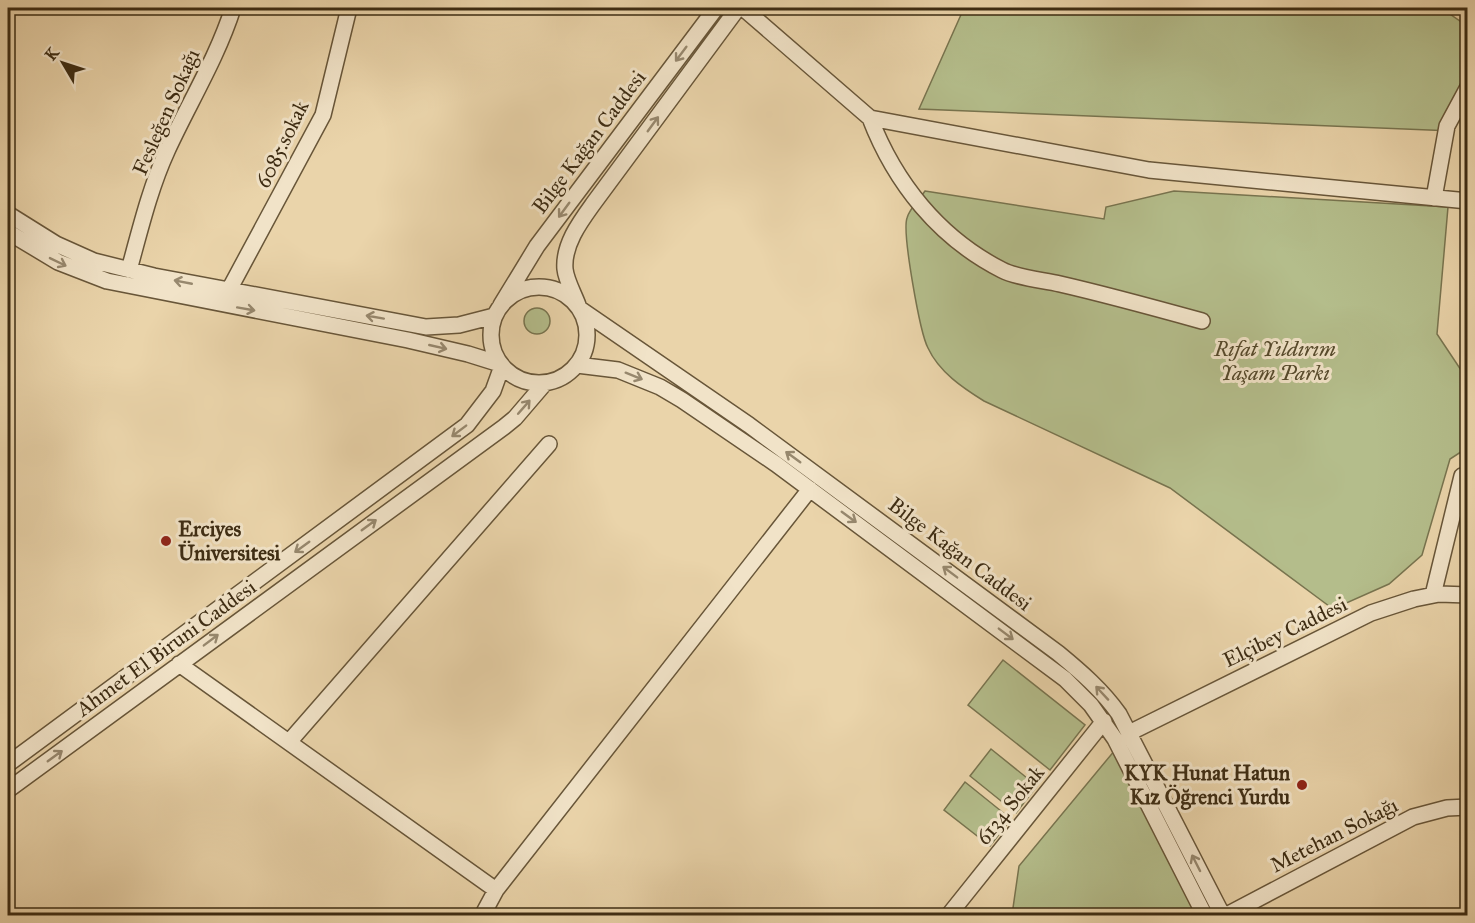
<svg xmlns="http://www.w3.org/2000/svg" width="1475" height="923" font-family="'IM FELL Great Primer',serif">
<rect width="100%" height="100%" fill="#ead4aa"/>
<filter id="stains"><feTurbulence type="fractalNoise" baseFrequency=".00333" numOctaves="4"/><feColorMatrix values="0 0 0 0 .2 0 0 0 0 .09 0 0 0 0 .02 0 0 0 .5 -.17"/></filter>
<radialGradient id="worn" r=".72"><stop offset=".6" stop-color="#630" stop-opacity="0"/><stop offset="1" stop-color="#630" stop-opacity=".3"/></radialGradient>
<path fill="#b4bd8b" stroke="#78744f" stroke-width="1.5" d="M964 8H1441L1467 26V106L1453 131 919 109Z
M925 191 1104 219 1106 207 1174 191 1448 207 1437 334 1467 379V448L1450 459 1422 555 1389 584 1333 609 1170 488 984 401C963 388 939 372 928 348 920 333 902 233 907 218 909 209 920 199 925 191Z
M524 321a13 13 0 1 1 26 0a13 13 0 1 1-26 0Z
M1003 660 1085 725 1050 770 968 705Z
M991 749 1037 786 1016 813 970 776Z
M1115 750 1199 915 1022 916 1013 908 1019 866Z
M965 782 1011 819 990 846 944 810Z"/>
<g fill="none" stroke-linecap="round" stroke-linejoin="round">
<defs>
<path id="minor" d="M743 8 870 118 1149 170 1468 201
M870 118C895 183 939 238 1002 270 1017 278 1043 280 1060 284 1108 295 1155 308 1202 321
M1434 198 1447 126 1468 87
M8 214 56 244 94 261 154 276 426 327 459 325 494 316
M8 232 58 262 107 281 408 340 468 354 500 364
M129 270C140 230 150 188 167 151 189 103 217 58 233 8
M491 335a48 48 0 1 1 96 0a48 48 0 1 1-96 0Z
M229 290 323 115 349 8
M501 305 537 246 716 8
M578 305C574 294 566 280 565 269 563 245 580 222 593 204L738 8
M580 309 749 425 1058 653C1081 672 1102 690 1119 714L1223 916
M577 365 618 370 660 387 682 400 776 464 1065 679 1091 705 1115 739 1205 916
M1433 595 1462 476
M179 664 496 890
M1129 733 1371 613 1414 599 1439 594 1468 595
M289 742 549 444
M8 764 467 425 493 391 502 366
M8 790 504 427 515 418 545 383
M482 916 496 890 810 489
M948 916 1104 721
M1225 916 1413 817 1447 808 1468 807"/>
</defs>
<use href="#minor" stroke="#685639" stroke-width="18"/>
<use href="#minor" stroke="#f1e3c8" stroke-width="15"/>
</g>
<defs><path id="oneway-shaft" d="M-6 0H5M1.5-3L5.5 0L1.5 3" fill="none" stroke-width="1.6" stroke-linecap="round" stroke-linejoin="round" transform="scale(1.5)"/></defs>
<g stroke="#97886e">
<use href="#oneway-shaft" transform="translate(681 54) rotate(127)"/>
<use href="#oneway-shaft" transform="translate(653 124) rotate(-54)"/>
<use href="#oneway-shaft" transform="translate(564 210) rotate(126)"/>
<use href="#oneway-shaft" transform="translate(58 262) rotate(26)"/>
<use href="#oneway-shaft" transform="translate(183 282) rotate(-169)"/>
<use href="#oneway-shaft" transform="translate(246 309) rotate(10)"/>
<use href="#oneway-shaft" transform="translate(375 317) rotate(-170)"/>
<use href="#oneway-shaft" transform="translate(438 347) rotate(13)"/>
<use href="#oneway-shaft" transform="translate(634 376) rotate(22)"/>
<use href="#oneway-shaft" transform="translate(524 407) rotate(-49)"/>
<use href="#oneway-shaft" transform="translate(459 431) rotate(143)"/>
<use href="#oneway-shaft" transform="translate(793 457) rotate(-144)"/>
<use href="#oneway-shaft" transform="translate(849 517) rotate(36)"/>
<use href="#oneway-shaft" transform="translate(369 525) rotate(-36)"/>
<use href="#oneway-shaft" transform="translate(302 547) rotate(144)"/>
<use href="#oneway-shaft" transform="translate(950 572) rotate(-143)"/>
<use href="#oneway-shaft" transform="translate(1006 634) rotate(37)"/>
<use href="#oneway-shaft" transform="translate(211 640) rotate(-37)"/>
<use href="#oneway-shaft" transform="translate(1102 693) rotate(-133)"/>
<use href="#oneway-shaft" transform="translate(55 756) rotate(-36)"/>
<use href="#oneway-shaft" transform="translate(1196 863) rotate(-117)"/>
</g>
<g fill="#8f2418" stroke="#f1e3c8" stroke-width="2">
<circle cx="166" cy="541" r="6"/>
<circle cx="1302" cy="785" r="6"/>
</g>
<g text-anchor="middle" stroke-width="6" stroke-linejoin="round" paint-order="stroke">
<g font-size="21" fill="#3d2c13" stroke="#f1e3c8">
<text transform="translate(166 112) rotate(-66)" y="7">Fesleğen Sokağı</text>
<text transform="translate(589 142) rotate(-53)" y="7">Bilge Kağan Caddesi</text>
<text transform="translate(282 144) rotate(-64)" y="7">6085.sokak</text>
<text transform="translate(960 554) rotate(37)" y="7">Bilge Kağan Caddesi</text>
<text transform="translate(1285 632) rotate(-26)" y="7">Elçibey Caddesi</text>
<text transform="translate(166 648) rotate(-36)" y="7">Ahmet El Biruni Caddesi</text>
<text transform="translate(1010 805) rotate(-51)" y="7">6134 Sokak</text>
<text transform="translate(1334 835) rotate(-27)" y="7">Metehan Sokağı</text>
</g>
<g font-size="21" font-style="italic" fill="#55492b" stroke="#f1e3c8">
<text x="1275" y="356">Rıfat Yıldırım<tspan x="1275" dy="24">Yaşam Parkı</tspan></text>
</g>
<g font-size="21" font-weight="bold" fill="#3d2c13" stroke="#f1e3c8" text-anchor="start">
<text x="178" y="536">Erciyes<tspan x="178" dy="24">Üniversitesi</tspan></text>
<text x="1290" y="780" text-anchor="end">KYK Hunat Hatun<tspan x="1290" dy="24">Kız Öğrenci Yurdu</tspan></text>
</g>
</g>
<rect width="1475" height="923" fill="none" stroke="#ead4aa" stroke-width="30"/>
<rect x="9" y="9" width="1457" height="905" fill="none" stroke="#3d2c13" stroke-width="3"/>
<rect x="15" y="15" width="1445" height="893" fill="none" stroke="#3d2c13" stroke-width="1.5"/>
<g transform="translate(63 63) rotate(309)" stroke="#f1e3c8" stroke-width="4.5" paint-order="stroke">
<path d="M0-4.5L10 22L0 15L-10 22Z" fill="#3d2c13"/>
<text y="-9" font-size="16" font-weight="bold" text-anchor="middle" fill="#3d2c13">K</text>
</g>
<rect width="100%" height="100%" filter="url(#stains)"/>
<rect width="100%" height="100%" fill="url(#worn)"/>
</svg>
